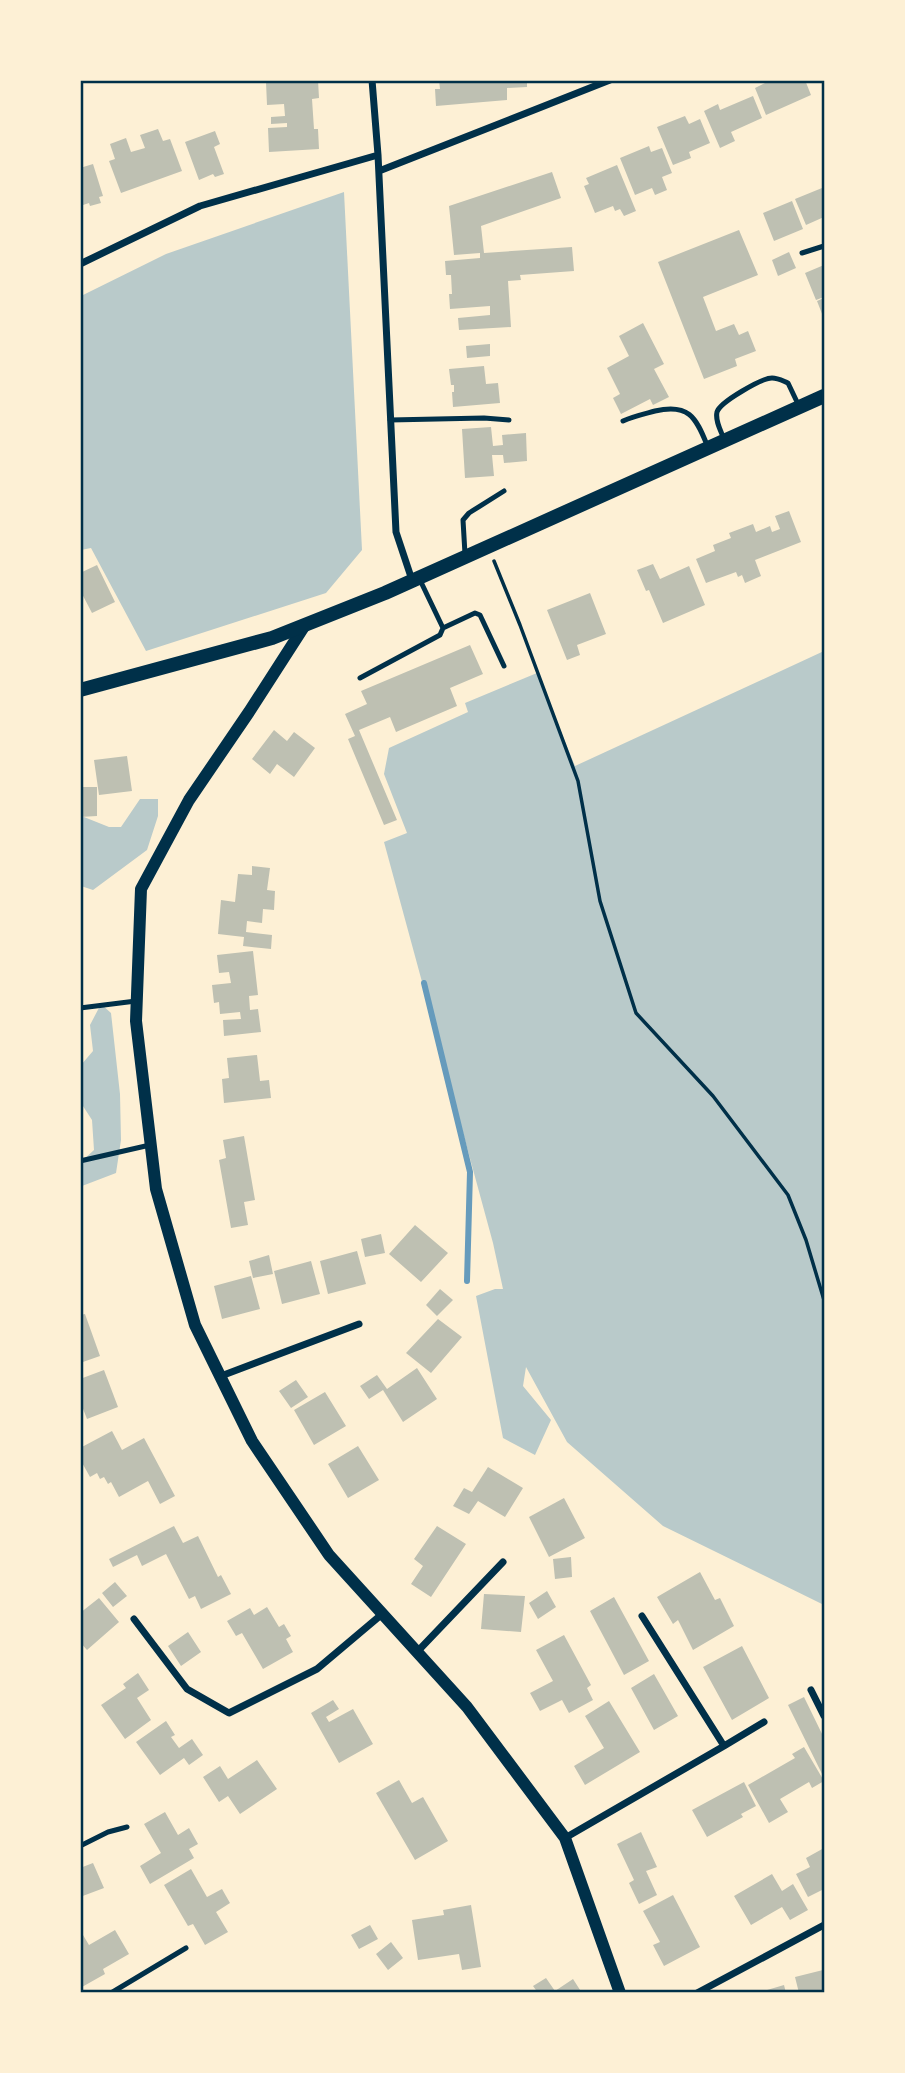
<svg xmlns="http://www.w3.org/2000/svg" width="905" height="2073" font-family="Poppins,sans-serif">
<rect width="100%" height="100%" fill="#fdf0d5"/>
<path fill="#b9caca" d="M344 192 362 550 326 593 146 651 91 548 81 550V296L166 254Z
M824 651V1605L663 1526 567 1442 526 1367 523 1386 551 1420 535 1455 503 1438 476 1296 495 1289H503L493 1243 384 842 407 833 384 774 389 748 468 712 465 703 537 673 575 766Z
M140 799H158V816L147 850 93 890 81 886V818L84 817 109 827H121Z
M101 1004 111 1013 120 1094 121 1140 116 1173 82 1186 81 1189V1162L94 1150 92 1120 81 1103V1065L93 1051 90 1025Z"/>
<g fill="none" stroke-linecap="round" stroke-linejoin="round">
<path stroke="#669bbc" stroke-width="6" d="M424 983 470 1172 467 1281"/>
</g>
<path fill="#bec0b2" d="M318 80 319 98 312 99 314 129H318L319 149 269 152 268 128 287 127V123L271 124V117L285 116 284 104 267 105 266 82Z
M439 80H527V87L507 88V100L436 106 435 89H440Z
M771 80H805L811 95 766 115 755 88Z
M753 96 762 118 731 132 735 141 720 148 704 111 718 104 720 110Z
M685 116 689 124 700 119 710 143 689 152 691 158 673 165 657 127Z
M158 129 163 141 170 139 182 171 121 193 109 161 115 159 110 144 126 138 131 152 145 148 140 135Z
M215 131 220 144 214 147 224 174 215 177 213 174 199 180 185 142Z
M649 146 651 152 662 148 672 173 662 177 667 190 655 195 652 188 635 195 620 158Z
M93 164 103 196 99 197 101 203 90 206 89 203 80 206V168Z
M617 165 636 211 624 216 620 209 615 211 613 206 595 213 584 186 589 184 586 178Z
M552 172 561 198 481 226 484 253 572 247 574 271 520 275 521 280 508 281 511 327 459 330 458 318 490 315V306L450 309 449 294H452L451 275H446L445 261 480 258V253L454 255 449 206Z
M822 188 824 194V217L806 225 795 199Z
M792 201 803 229 774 241 763 213Z
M739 230 758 275 703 297 716 331 734 324 739 335 748 331 756 351 735 359 737 366 704 379 658 262Z
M789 252 796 268 778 276 772 260Z
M824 265V297L816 300 805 273Z
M824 298V319L817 301Z
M643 323 664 364 654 369 669 397 653 405 650 399 621 414 613 398 620 394 607 368 629 356 619 336Z
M490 344V356L467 358 466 346Z
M484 366 486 384 498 383 500 403 453 407 452 392H454V385H451L449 369Z
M491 427 493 446 503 445 502 435 526 433 527 461 504 463 503 455H492L494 476 465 478 462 429Z
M789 511 801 542 755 560 761 576 745 583 742 575 738 577 736 572 706 583 696 559 715 551 713 545 731 538 729 533 753 524 756 532 770 526 772 532 780 529 775 516Z
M653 564 660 579 689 566 705 605 663 623 649 590 646 591 637 570Z
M97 565 115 602 92 613 80 590V573Z
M590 593 606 634 577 645 580 655 567 660 547 610Z
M470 645 483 674 450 688 457 706 396 732 390 717 359 730 397 820 384 825 348 739 355 736 345 714 367 704 361 691Z
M274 730 287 741 294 732 315 748 294 777 277 764 270 774 252 759Z
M127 756 132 791 99 795 94 760Z
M80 787H97V816L80 817Z
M252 866 270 868 267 890 275 891 274 910 263 909 262 923 247 921 246 932 272 935 271 949 243 946 244 937 218 934 221 900 235 902 238 874 252 875Z
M253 951 258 995 249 996 250 1010 258 1009 261 1032 224 1036 223 1020 241 1019 240 1012 220 1014 219 1002 214 1003 212 985 231 983 229 972 219 973 217 955Z
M257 1055 260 1081 269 1080 271 1098 224 1103 222 1079 229 1078 227 1058Z
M244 1136 255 1200 244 1202 248 1225 231 1228 219 1160 226 1158 223 1140Z
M415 1225 448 1253 421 1282 389 1254Z
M381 1234 385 1253 365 1257 361 1239Z
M357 1251 366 1284 328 1294 320 1261Z
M269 1255 273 1274 253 1278 249 1261Z
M311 1261 320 1294 282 1304 274 1271Z
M251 1276 260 1309 222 1319 214 1286Z
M440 1289 453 1300 437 1316 426 1305Z
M85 1314 100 1356 80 1363V1315Z
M438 1319 462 1337 431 1373 406 1353Z
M417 1368 437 1399 403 1422 383 1390 369 1399 360 1386 377 1375 387 1389Z
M104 1370 118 1407 87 1419 80 1401V1379Z
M296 1380 308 1397 291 1408 279 1391Z
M325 1392 346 1426 314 1445 294 1410Z
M112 1431 122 1450 144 1438 175 1496 160 1504 148 1481 119 1497 111 1482 108 1484 104 1477 100 1479 97 1473 90 1477 80 1459V1448Z
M358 1446 379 1480 348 1498 328 1464Z
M488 1467 523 1488 505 1517 478 1501 469 1514 453 1506 464 1488 472 1492Z
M564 1498 585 1538 549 1557 529 1517Z
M174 1526 183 1543 198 1536 218 1577 221 1575 231 1594 201 1609 195 1596 189 1599 166 1554 142 1566 137 1555 113 1567 109 1559Z
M437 1526 466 1544 431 1597 411 1584 423 1566 414 1559Z
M571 1557 572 1577 555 1579 553 1559Z
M700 1572 715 1600 720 1598 734 1626 693 1650 678 1620 673 1624 657 1597Z
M115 1582 127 1596 113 1607 102 1593Z
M547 1591 556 1607 538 1619 529 1603Z
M484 1594 525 1596 521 1632 481 1629Z
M614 1597 649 1661 624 1675 590 1611Z
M99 1598 119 1622 87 1650 80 1642V1613Z
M267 1607 279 1627 284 1624 291 1636 286 1639 293 1652 263 1669 242 1633 236 1636 227 1621 250 1608 254 1615Z
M188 1632 201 1652 181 1666 168 1646Z
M564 1635 591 1685 587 1688 593 1700 569 1713 562 1700 540 1711 530 1693 553 1681 536 1650Z
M742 1646 769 1698 732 1720 703 1667Z
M138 1673 149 1690 137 1698 151 1720 125 1739 101 1705 126 1688 123 1684Z
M654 1674 678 1716 654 1730 631 1688Z
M804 1697 824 1738V1778L788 1705Z
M333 1700 339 1709 326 1717 329 1722 353 1709 373 1744 339 1763 311 1713Z
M609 1701 640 1752 585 1785 574 1766 604 1748 585 1716Z
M166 1721 175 1735 171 1737 179 1748 192 1739 203 1755 189 1765 184 1758 160 1775 136 1742Z
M804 1747 824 1781 812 1788 809 1782 780 1799 788 1812 769 1823 748 1785 795 1758 792 1754Z
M257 1760 277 1789 240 1814 228 1796 219 1802 203 1777 220 1766 228 1779Z
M399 1780 412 1803 423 1797 448 1841 415 1860 376 1793Z
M744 1782 756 1806 741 1814 743 1817 707 1837 692 1810Z
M165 1812 178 1835 189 1828 198 1844 189 1849 194 1858 150 1884 140 1866 161 1853 144 1824Z
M641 1832 657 1867 646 1871 657 1895 639 1904 629 1883 634 1880 617 1844Z
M824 1848V1889L808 1897 796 1874 810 1867 806 1858Z
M93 1863 104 1888 80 1897V1868Z
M191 1869 207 1897 222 1889 230 1903 216 1912 228 1932 205 1945 193 1924 188 1926 164 1885Z
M772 1874 782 1891 793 1884 808 1910 790 1920 782 1907 751 1925 734 1896Z
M673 1895 700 1947 664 1966 653 1945 660 1942 643 1911Z
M471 1905 481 1967 462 1970 459 1954 418 1960 412 1920 444 1915 443 1910Z
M370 1925 378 1939 359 1949 351 1935Z
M80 1930 89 1945 115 1930 129 1954 103 1969 105 1974 82 1987Z
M391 1942 403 1958 388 1970 376 1954Z
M823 1970 824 1993H799L795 1977Z
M546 1978 555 1991 573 1979 582 1993H538L533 1986Z
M784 1985 786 1993H760V1992Z"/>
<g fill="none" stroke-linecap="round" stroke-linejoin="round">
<path stroke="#003049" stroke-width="3.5" d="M494 561 520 625 578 781 600 901 636 1013 713 1096 788 1195 806 1240 824 1300"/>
<path stroke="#003049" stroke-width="5" d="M802 253 824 246
M390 420 484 418 509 420
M623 421C634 416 644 414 655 411 688 403 696 417 707 445
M724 439C721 431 715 421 717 412 720 402 762 378 772 378 778 378 783 381 788 383L798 404
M465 554 463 520 469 513 504 491
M443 628 475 613 480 615 504 666
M360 678 440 635 443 628 420 580
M80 1008 136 1001
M80 1161 150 1145
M80 1846 108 1832 127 1827
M111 1993 186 1948"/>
<path stroke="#003049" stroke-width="7" d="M372 80 378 155 396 532 412 580
M379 171 610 80
M80 264 200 206 378 155
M221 1376 359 1324
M134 1619 187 1689 229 1713 317 1669 381 1615
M417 1652 503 1562
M811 1690 824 1716
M724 1746 764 1722
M565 1838 724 1746 642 1616
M697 1993 824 1925"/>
<path stroke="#003049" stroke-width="12" d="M305 625 249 712 189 800 141 889 136 1021 156 1189 195 1325 252 1441 329 1555 467 1707 565 1838 620 1993"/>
<path stroke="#003049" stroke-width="14" d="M80 690 272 638 385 593 824 396"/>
</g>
<rect width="905" height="2073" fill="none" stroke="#fdf0d5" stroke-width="164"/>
<rect x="82" y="82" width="741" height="1909" fill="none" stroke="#003049" stroke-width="2.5"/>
</svg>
